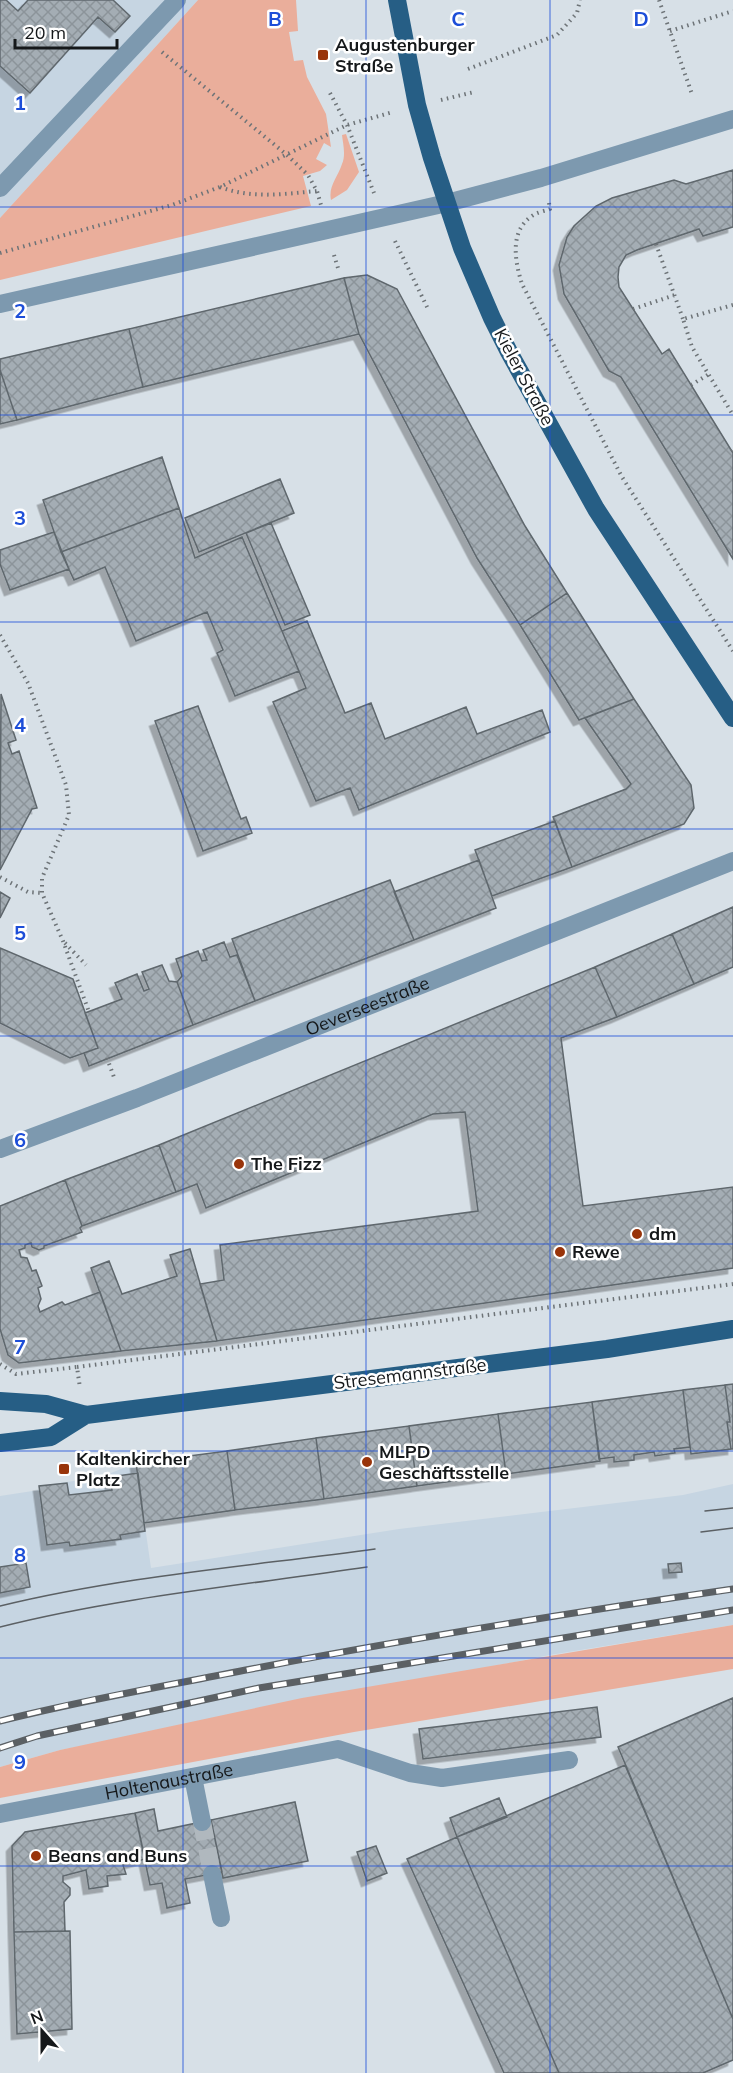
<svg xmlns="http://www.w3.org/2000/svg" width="733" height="2073" font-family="Mulish,sans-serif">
<defs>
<pattern id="building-cross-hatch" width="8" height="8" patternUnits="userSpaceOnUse" patternTransform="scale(1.5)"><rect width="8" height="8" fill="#a4adb4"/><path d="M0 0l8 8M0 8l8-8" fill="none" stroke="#8c949a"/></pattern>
<filter id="shadow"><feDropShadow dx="-5.5" dy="5.5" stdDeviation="0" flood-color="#0004"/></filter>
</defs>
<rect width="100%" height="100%" fill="#d7e0e7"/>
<path fill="#c6d5e2" d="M0 0H198L0 218Z
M136 1463 151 1568 399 1529 683 1495 733 1484V1625L550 1655 60 1750 0 1767V1496L39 1490V1486L101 1477Z"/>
<path fill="#eaae9b" d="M198 0H296L298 31 289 32 294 61 303 60 307 77 326 114 331 147 324 143 316 159 327 165 320 171 303 176 311 206 0 280V218Z
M346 134 359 172 347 190 331 200C328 186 338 177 342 164 346 155 343 144 342 135Z
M733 1625V1669L354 1732 0 1798V1767L60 1750 302 1698Z"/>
<path fill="url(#building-cross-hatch)" stroke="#5f676d" stroke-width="1.5" filter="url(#shadow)" d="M0 0H6L18 11 28 0H113L130 16 115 32 98 17 30 93 0 66Z
M733 170V227L703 236 699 229 637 250 626 255 619 267 618 277 619 287 662 354 669 349 733 453V559L621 377 609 371 564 294 559 265 567 237 574 226 596 206 612 198 674 180 686 184Z
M367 275 397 289 525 526 567 593 520 625 477 558 359 334 344 278Z
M344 278 359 334 143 387 129 329Z
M129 329 143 387 17 420 0 370V359Z
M0 370 17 420 0 424Z
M162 457 179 508 61 552 43 500Z
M280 479 294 513 199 552 185 518Z
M179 508 195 558 242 537 299 671 235 696 217 653 223 650 207 612 136 641 105 567 74 580 61 552Z
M271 523 310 615 285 625 246 533Z
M54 532 69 569 10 590 0 564V550Z
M567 593 634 699 579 720 520 625Z
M307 621 345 713 371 703 385 739 466 707 477 734 542 710 550 732 359 810 350 788 316 801 273 702 306 688 282 631Z
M1 694 16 740 8 743 12 754 19 751 37 808 32 809 0 870Z
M634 699 691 785 694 808 684 824 572 867 553 817 626 789 631 784 585 718Z
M198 706 241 819 246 817 252 833 203 851 155 721Z
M555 821 572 867 492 896 475 850Z
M479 860 496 908 414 940 394 892Z
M390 880 414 940 255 1001 232 939Z
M0 892 10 898 0 918Z
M733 907V967L694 984 672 934Z
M672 934 694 984 617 1017 595 967Z
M224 942 230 957 237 955 255 1001 193 1025 177 982 182 976 176 959 198 951 202 961 207 960 203 950Z
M0 948 73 979 98 1048 70 1058 0 1023Z
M162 965 169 981 177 982 193 1025 89 1066 84 1053 98 1048 85 1013 122 999 115 983 137 974 144 991 149 989 142 972Z
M595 967 617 1017 561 1038 583 1206 733 1187V1268L217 1341 200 1284 224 1280 220 1245 478 1211 465 1112 433 1114 206 1208 197 1184 176 1192 159 1145Z
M159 1145 176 1192 82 1226 65 1180Z
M65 1180 82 1226 80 1228 82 1232 44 1246V1248L39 1250 32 1247 31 1243 25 1245V1248L19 1250 21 1257 27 1258 32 1271 36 1270 42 1286 38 1288 41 1299 38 1306 40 1312 62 1302 65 1305 100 1292 121 1351 19 1363 8 1355 0 1329V1206Z
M190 1249 217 1341 121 1351 91 1268 109 1261 122 1294 177 1276 170 1255Z
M733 1384V1449H731L727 1422H730L725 1385Z
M725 1385 730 1422H727L731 1449 691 1454 683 1390Z
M683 1390 690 1447 674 1449 675 1453 655 1456 654 1452 634 1455V1460L614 1462V1457L599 1459 592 1402Z
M592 1402 600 1461 506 1474 498 1414Z
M498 1414 506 1474 417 1486 409 1426Z
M409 1426 417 1486 324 1499 316 1438Z
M316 1438 324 1499 235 1510 227 1451Z
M227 1451 235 1510 144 1523 136 1463Z
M138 1473 145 1531 120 1535 121 1539 70 1546 69 1542 47 1545 39 1486 67 1483 69 1495 112 1490 110 1477Z
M26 1563 30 1587 0 1593V1567Z
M681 1563 682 1572 669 1573 668 1564Z
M733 1698V2019L618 1747Z
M597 1707 601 1737 423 1759 419 1729Z
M625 1765 733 2019V2060L703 2073H559L457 1837Z
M499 1798 507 1817 457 1837 450 1818Z
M295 1802 308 1861 223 1878 211 1820Z
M154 1809 158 1831 211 1820 222 1872 185 1879 190 1903 167 1908 162 1883 150 1885 135 1813Z
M135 1813 145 1859 123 1865 126 1874 107 1876 108 1886 89 1889 86 1870 63 1876V1882L70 1888V1895L64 1902 65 1931 14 1932 12 1846 25 1832Z
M457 1837 559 2073H504L407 1859Z
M376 1846 387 1873 367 1881 357 1852Z
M70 1931 72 2029 17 2034 14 1932Z"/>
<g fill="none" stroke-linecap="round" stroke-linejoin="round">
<path stroke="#b0b8be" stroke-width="18" stroke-dasharray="18 9" stroke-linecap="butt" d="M202 1822 212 1874"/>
<path stroke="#6d7377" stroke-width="4" stroke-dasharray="1.5 4.5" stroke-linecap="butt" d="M659 0 692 94
M670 31 733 11
M162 52 287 155 308 175 317 191 321 205
M468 69 557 35 577 13 580 0
M330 93 347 125 374 193
M441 100 474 92
M220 187C252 199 283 194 317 191
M549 203 550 209C545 211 537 212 532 216 509 231 515 262 522 284L622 477 733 651
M395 241 429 311
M656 244 683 319
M0 253 172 205 220 187 347 125 393 112
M334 255 338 268
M733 305 683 319 692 347 733 415
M633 309 675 295
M691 385 709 374
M731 451 733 449
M0 635 28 683 66 785 69 815 42 878V893L63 941 89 1012
M0 877 28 892 42 893
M65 943 86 965
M107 1058 115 1080
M0 1364 16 1374 77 1367 80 1388
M77 1367 733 1284"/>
<g stroke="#7d99af" stroke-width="18">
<path d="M0 188 177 0"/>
<path d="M0 304 447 203 541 178 733 119"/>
<path id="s1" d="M0 1149 137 1098 733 861"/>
<path d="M193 1777 202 1822"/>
<path id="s2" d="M0 1814 338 1749 410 1773 442 1778 569 1760"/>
<path d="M212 1874 221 1918"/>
</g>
<path stroke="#265e85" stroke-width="18" d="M397 0 417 105 432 158 462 248 492 318 509 352 596 509 733 718
M0 1401 46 1404 86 1415 607 1349 733 1329
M0 1443 51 1437 86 1415"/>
<path stroke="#5b6064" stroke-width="1.5" d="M705 1511 733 1508
M701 1532 733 1528
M0 1606C123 1576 251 1566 375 1549
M0 1627C119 1597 246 1585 367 1567"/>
<defs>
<path id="rail" d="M0 1721C87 1699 175 1684 262 1667 419 1637 575 1612 733 1589
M0 1748 37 1736 259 1688 733 1610"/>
</defs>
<use href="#rail" stroke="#5b6064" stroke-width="7"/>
<use href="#rail" stroke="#fff" stroke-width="4.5" stroke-dasharray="14" stroke-linecap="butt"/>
</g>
<path fill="none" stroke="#1d4ed8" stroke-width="1.5" stroke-opacity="0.55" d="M183 0V2073M366 0V2073M550 0V2073M0 207H733M0 415H733M0 622H733M0 829H733M0 1036H733M0 1244H733M0 1451H733M0 1658H733M0 1866H733"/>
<g fill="#99340a" stroke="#fff" stroke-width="2">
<rect x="317" y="49" width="12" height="12" rx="3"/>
<circle cx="239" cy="1164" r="6"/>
<circle cx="637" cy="1234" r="6"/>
<circle cx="560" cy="1252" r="6"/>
<circle cx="367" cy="1462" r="6"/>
<rect x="58" y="1463" width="12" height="12" rx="3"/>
<circle cx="36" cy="1856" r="6"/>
</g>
<g text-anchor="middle" stroke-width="5" stroke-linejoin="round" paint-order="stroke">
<g font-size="18" font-weight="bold" fill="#15181a" stroke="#fff" text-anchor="start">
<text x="335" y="51">Augustenburger<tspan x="335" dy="21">Straße</tspan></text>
<text x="251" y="1170">The Fizz</text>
<text x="649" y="1240">dm</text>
<text x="572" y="1258">Rewe</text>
<text x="379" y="1458">MLPD<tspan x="379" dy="21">Geschäftsstelle</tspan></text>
<text x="76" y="1465">Kaltenkircher<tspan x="76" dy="21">Platz</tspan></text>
<text x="48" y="1862">Beans and Buns</text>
</g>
<g font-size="18" fill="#15181a" stroke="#fff">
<text transform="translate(524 377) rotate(62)" y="6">Kieler Straße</text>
<text dy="6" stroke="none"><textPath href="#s1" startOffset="394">Oeverseestraße</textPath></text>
<text transform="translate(410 1374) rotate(-7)" y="6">Stresemannstraße</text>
<text dy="6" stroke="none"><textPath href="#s2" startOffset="172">Holtenaustraße</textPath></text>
</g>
</g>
<g font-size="20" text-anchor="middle" font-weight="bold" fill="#1d4ed8" stroke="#fff" stroke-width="5" stroke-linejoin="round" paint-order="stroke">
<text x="275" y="26">B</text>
<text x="458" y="26">C</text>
<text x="641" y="26">D</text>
<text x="20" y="110">1</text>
<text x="20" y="318">2</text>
<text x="20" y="525">3</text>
<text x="20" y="732">4</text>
<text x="20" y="940">5</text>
<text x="20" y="1147">6</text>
<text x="20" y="1354">7</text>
<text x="20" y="1562">8</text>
<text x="20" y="1769">9</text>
</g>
<g transform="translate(42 2031) rotate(339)" stroke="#ffffff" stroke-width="4.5" paint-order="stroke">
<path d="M0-4.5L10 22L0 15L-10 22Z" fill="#15181a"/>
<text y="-9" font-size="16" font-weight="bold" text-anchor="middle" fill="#15181a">N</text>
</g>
<path d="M15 39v9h102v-9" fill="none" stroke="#15181a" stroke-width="3"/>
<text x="24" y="39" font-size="18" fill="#15181a" stroke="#ffffff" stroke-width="4.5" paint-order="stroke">20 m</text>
</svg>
